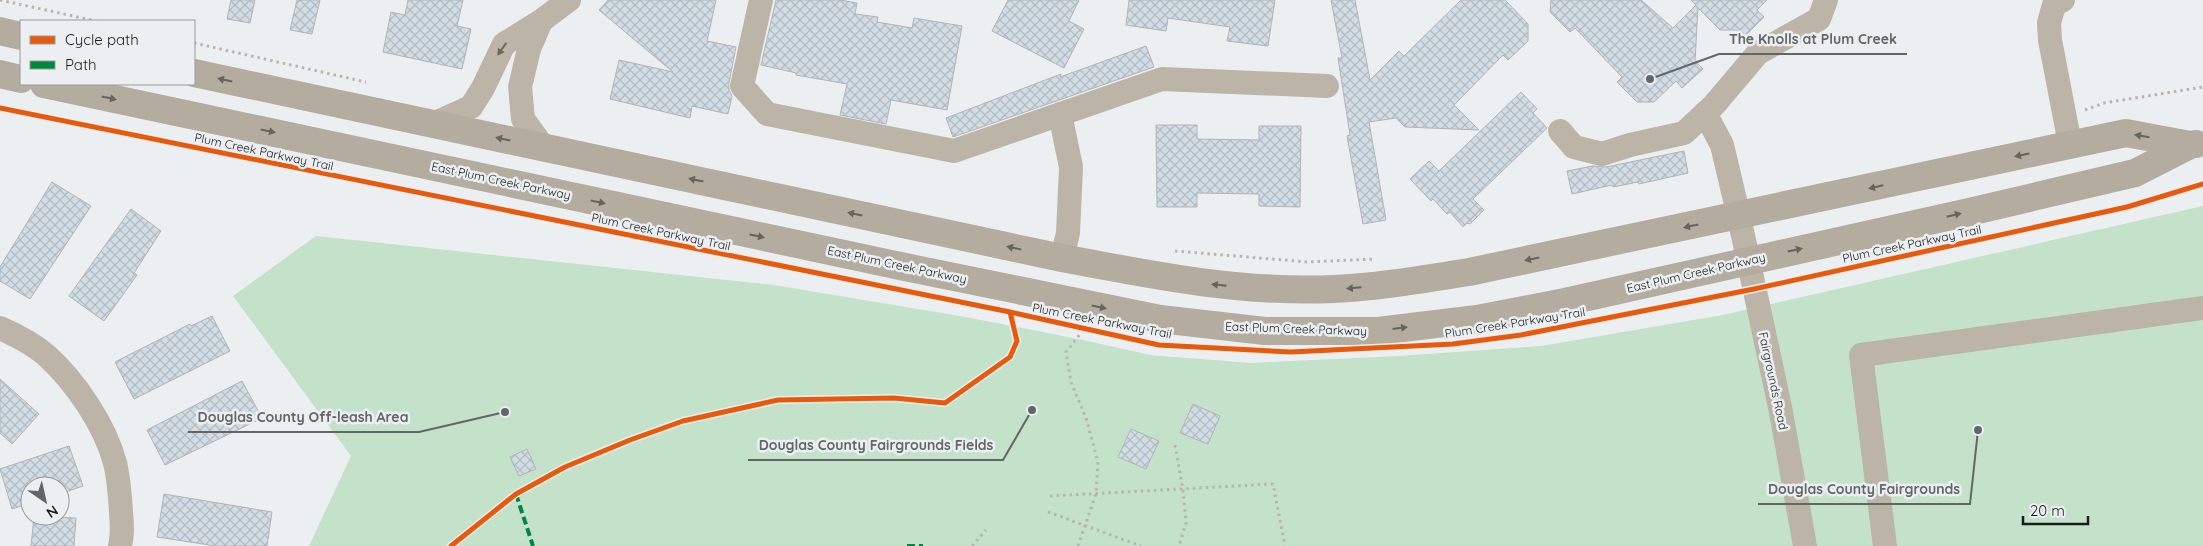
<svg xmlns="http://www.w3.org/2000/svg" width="2203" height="546" font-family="Quicksand,sans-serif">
<defs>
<pattern id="building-cross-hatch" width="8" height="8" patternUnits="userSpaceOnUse" patternTransform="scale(1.25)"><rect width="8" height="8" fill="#d1dce4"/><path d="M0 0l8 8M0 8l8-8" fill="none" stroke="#b3bcc3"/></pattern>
</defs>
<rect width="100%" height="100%" fill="#eceff1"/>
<path fill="#c3e2c9" d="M2203 206V546H309L351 456 233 296 316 236 774 285 966 317 1088 341 1150 355 1251 363 1399 356 1541 346 1723 315Z"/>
<path fill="url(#building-cross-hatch)" stroke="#b2b4b6" d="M231 0H255L250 23 227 19Z
M297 0H320L312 34 290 30Z
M408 0H463L457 26 471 29 462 69 383 52 391 12 405 15Z
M608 0H716L707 41 736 47 729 83V90L732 96 728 114 692 106 690 118 610 99 619 60 673 72 599 10Z
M776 0H840L857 3 855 14 878 17 877 22 912 28 914 18 962 26 947 110 891 100 886 124 840 115 847 84 796 75V73L761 65Z
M1008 0H1079L1069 21 1084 29 1064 68 992 31Z
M1129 0H1275L1268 46 1227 41 1230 27 1168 18 1166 31 1126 25Z
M1331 0H1355L1370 80 1399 51 1404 56 1461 0H1505L1528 24V41L1508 60 1503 55 1454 105 1479 130 1405 127 1396 118 1369 122 1386 220 1363 224 1347 136 1350 135 1338 58H1342Z
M1551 0H1641L1673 28 1696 5 1691 0H1767L1757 10 1764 17 1744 37 1736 30H1720L1698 8 1695 61 1703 69 1682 88 1676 81 1654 102H1637L1617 82 1622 77 1575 28 1570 32 1550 12Z
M1146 46 1154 67 953 137 946 118 1061 74 1060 77Z
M1521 92 1537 109 1533 113 1547 128 1473 199 1484 210 1470 224 1467 223 1463 227 1450 212 1447 214 1433 199 1431 201 1410 179 1429 161 1439 171Z
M1156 125H1197V139L1259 140V126H1301L1300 207 1259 206V194L1197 193V207H1157Z
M1684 151 1688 173 1639 184 1638 182 1613 187 1612 185 1572 194 1567 171 1593 166 1606 167Z
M52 182 91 206 30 299 0 281V267Z
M131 209 161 231 134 273 137 275 104 321 69 296Z
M212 316 230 351 134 399 115 362 190 324 191 326Z
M0 379 39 414 12 444 0 433Z
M242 381 262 418 165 465 147 430Z
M1193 404 1220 416 1208 444 1180 433Z
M1131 429 1159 441 1146 469 1118 457Z
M69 446 83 486 60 494V486H30V503L12 509 0 469Z
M527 449 536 469 519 476 510 457Z
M164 494 272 512 267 546H216L157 537Z
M34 516 76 518 74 546H31Z"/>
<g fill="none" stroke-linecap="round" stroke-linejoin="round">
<path stroke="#b9b5ae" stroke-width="3" stroke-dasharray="2.5 4" stroke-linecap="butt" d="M0 0 96 21
M194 43 366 82
M2085 110 2104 103 2203 87
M1175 251 1308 262 1375 259
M1175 445 1183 490 1186 523 1179 546
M1050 496 1273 484 1285 546
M1048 512 1141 546
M972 546 986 530
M1078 546 1096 494 1098 462 1086 418 1071 382 1066 352 1084 329"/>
<path stroke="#bcb4a6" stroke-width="24" d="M761 0 742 86 767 114 954 151 1162 79 1327 86
M2063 0 2054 5 2049 23 2050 40 2070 144
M541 21 529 49 520 87 523 119 544 148
M1705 113 1722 145 1739 217 1780 407 1805 546
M1060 114 1071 167 1068 233 1062 258
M433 124 471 107 483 88 504 44 541 21 569 0
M1560 131 1574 147 1602 154 1630 145 1684 133 1714 105 1758 53 1819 19 1826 0
M0 328C16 335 32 343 46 355 75 381 105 425 115 463 119 479 120 496 121 512 122 524 123 534 120 546
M1885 546 1861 355 2203 308"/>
<path stroke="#b3ac9f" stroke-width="28" d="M0 31 21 36
M194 73 1062 258C1151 275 1241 293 1333 289 1379 287 1424 279 1469 272L2126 133 2190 145 2196 144
M0 74 21 79
M44 84 905 267 1160 319 1265 331H1378L1477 319 1565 302 1965 213 2135 173 2190 145"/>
<path stroke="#00873e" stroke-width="4" stroke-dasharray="8 4" stroke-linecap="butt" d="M516 494 533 546
M907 546H923"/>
<defs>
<path id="cycleway" d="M0 108 1010 312 1159 345 1291 352 1453 344 1521 335 1754 289 2127 207 2203 184
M451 546 516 494 565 467 630 440 683 421 778 400 894 398 945 403 1010 357 1017 341 1010 312"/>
</defs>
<use href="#cycleway" stroke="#ebeff2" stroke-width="8"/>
<use href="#cycleway" stroke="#e8590c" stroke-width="5"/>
</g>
<defs><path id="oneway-solid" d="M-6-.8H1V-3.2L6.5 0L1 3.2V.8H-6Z" transform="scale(1.25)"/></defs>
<use fill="#6a6861" href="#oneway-solid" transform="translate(502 49) rotate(125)"/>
<g fill="#66645e">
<use href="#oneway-solid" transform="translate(225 80) rotate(-168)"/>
<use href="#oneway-solid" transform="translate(109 98) rotate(12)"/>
<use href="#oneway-solid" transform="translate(268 131) rotate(12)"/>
<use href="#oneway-solid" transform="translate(2142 136) rotate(-170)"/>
<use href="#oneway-solid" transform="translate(503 139) rotate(-168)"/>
<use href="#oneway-solid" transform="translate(2022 155) rotate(168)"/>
<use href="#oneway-solid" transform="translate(696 180) rotate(-168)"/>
<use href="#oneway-solid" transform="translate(1876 187) rotate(167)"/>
<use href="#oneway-solid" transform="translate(598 202) rotate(12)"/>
<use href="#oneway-solid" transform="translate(855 214) rotate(-168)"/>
<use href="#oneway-solid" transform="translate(1954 215) rotate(-13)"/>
<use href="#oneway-solid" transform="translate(1691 226) rotate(168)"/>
<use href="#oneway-solid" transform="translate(757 236) rotate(12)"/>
<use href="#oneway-solid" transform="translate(1014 248) rotate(-168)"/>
<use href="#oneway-solid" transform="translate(1795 250) rotate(-12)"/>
<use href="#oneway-solid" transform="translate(1532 259) rotate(168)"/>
<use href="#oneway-solid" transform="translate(1219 285) rotate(-174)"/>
<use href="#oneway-solid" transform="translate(1354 288) rotate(175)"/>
<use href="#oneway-solid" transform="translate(1099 307) rotate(12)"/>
<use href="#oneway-solid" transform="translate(1400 328) rotate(-7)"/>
</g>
<g text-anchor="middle" stroke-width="5" stroke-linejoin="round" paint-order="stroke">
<g font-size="12" fill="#191b1c" stroke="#ebeff2">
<text transform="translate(264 152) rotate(12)" y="4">Plum Creek Parkway Trail</text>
<text transform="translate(501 181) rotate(12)" y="4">East Plum Creek Parkway</text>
<text transform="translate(661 232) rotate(12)" y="4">Plum Creek Parkway Trail</text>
<text transform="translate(1912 244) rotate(-12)" y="4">Plum Creek Parkway Trail</text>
<text transform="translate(897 265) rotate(12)" y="4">East Plum Creek Parkway</text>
<text transform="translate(1696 273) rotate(-13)" y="4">East Plum Creek Parkway</text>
<text transform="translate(1102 321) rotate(11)" y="4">Plum Creek Parkway Trail</text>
<text transform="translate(1515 323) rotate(-9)" y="4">Plum Creek Parkway Trail</text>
<text transform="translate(1296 329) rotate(2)" y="4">East Plum Creek Parkway</text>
<text transform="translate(1773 381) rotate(78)" y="4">Fairgrounds Road</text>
</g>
</g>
<path fill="none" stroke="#636567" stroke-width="2" d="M1650 79L1719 54H1907M505 412L419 432H188M1032 410L1003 460H748M1978 430L1970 504H1758"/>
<g fill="#636567" stroke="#ebeff2" stroke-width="2">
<circle cx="1650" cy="79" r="5"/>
<circle cx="505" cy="412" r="5"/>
<circle cx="1032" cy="410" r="5"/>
<circle cx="1978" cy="430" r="5"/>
</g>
<g font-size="14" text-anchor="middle" font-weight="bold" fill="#636567" stroke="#ebeff2" stroke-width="5" stroke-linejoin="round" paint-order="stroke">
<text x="1813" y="44">The Knolls at Plum Creek</text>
<text x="303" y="422">Douglas County Off-leash Area</text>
<text x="876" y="450">Douglas County Fairgrounds Fields</text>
<text x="1864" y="494">Douglas County Fairgrounds</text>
</g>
<rect x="20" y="20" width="175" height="65" fill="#ebeff2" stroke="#979a9c"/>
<rect x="30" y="36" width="25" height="8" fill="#e8590c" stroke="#979a9c"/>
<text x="65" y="45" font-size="15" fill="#191b1c">Cycle path</text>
<rect x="30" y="61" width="25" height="8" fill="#00873e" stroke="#979a9c"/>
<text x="65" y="70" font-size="15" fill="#191b1c">Path</text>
<g transform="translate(45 501) rotate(146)"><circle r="24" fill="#ebeff2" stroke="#979a9c"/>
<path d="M0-4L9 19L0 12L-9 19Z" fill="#636567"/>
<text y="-8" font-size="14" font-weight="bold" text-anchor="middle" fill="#191b1c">N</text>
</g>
<path d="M2023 516v8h65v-8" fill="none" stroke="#191b1c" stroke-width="2.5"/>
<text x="2030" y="516" font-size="15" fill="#191b1c" stroke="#ebeff2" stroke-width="4" paint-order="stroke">20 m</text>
</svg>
